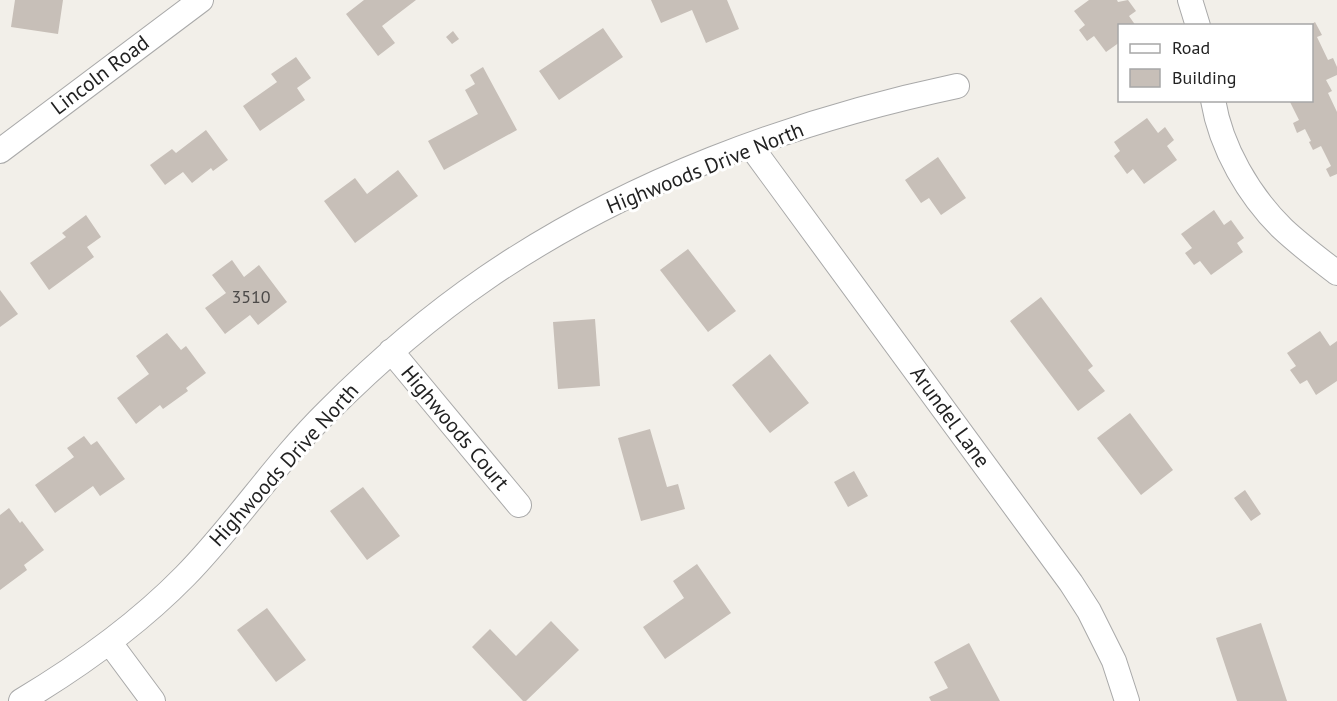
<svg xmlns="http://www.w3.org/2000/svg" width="1337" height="701" font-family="'PT Sans',sans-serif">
<rect width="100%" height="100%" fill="#f2efe9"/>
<path fill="#c7bfb8" d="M15 0H63L58 34 11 27Z
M364 0H416L382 26 395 43 378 56 346 14Z
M651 0H727L739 29 706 43 692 10 661 23Z
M1089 0H1117L1118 2 1128 0 1136 11 1129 16 1136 26H1120V42L1106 52 1094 36 1087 41 1079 30 1085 25 1074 11Z
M1315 22 1322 35 1317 37 1328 60 1333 58 1337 67V75L1326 80 1332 91 1328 93 1337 112V174L1330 177 1326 169 1331 166 1321 146 1313 150 1309 142 1311 141 1305 129 1297 133 1293 123 1299 120 1289 100H1312V24Z
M603 28 623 57 559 100 539 71Z
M453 31 459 39 452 44 446 37Z
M296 57 311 78 297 88 305 100 260 131 243 106 277 82 271 74Z
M483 67 517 130 444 170 428 141 478 114 465 90 475 84 470 75Z
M1147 118 1158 133 1165 127 1174 140 1167 146 1177 160 1144 184 1133 169 1127 174 1114 156 1120 151 1114 142Z
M206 130 228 160 213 171 211 168 192 183 183 172 165 185 150 165 172 149 176 153Z
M938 157 966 198 941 215 929 198 921 203 905 180Z
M398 170 418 196 355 243 324 201 355 178 367 194Z
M1214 210 1224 225 1231 220 1244 238 1237 243 1243 252 1211 275 1200 261 1194 265 1185 253 1192 248 1181 234Z
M86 215 101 237 87 247 94 257 49 290 30 263 66 237 62 233Z
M688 249 736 311 708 332 660 270Z
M232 260 244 277 259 265 287 302 258 325 250 315 225 334 205 308 226 293 212 275Z
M0 290 18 314 0 327Z
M1041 297 1093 366 1088 370 1105 391 1078 411 1010 321Z
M595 319 600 386 558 389 553 322Z
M1320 331 1330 346 1337 341V381L1316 395 1307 380 1300 384 1290 370 1296 366 1287 353Z
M167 333 181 350 186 346 206 373 186 388 188 391 163 409 160 405 136 424 117 398 149 374 136 356Z
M770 354 809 403 770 433 732 385Z
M1130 413 1173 470 1141 495 1097 438Z
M650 429 667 487 678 484 685 509 641 521 618 438Z
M84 436 91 445 97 441 125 479 100 496 93 486 55 513 35 485 74 457 67 448Z
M854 471 868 496 848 507 834 482Z
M363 487 400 536 367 560 330 511Z
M1245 490 1261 514 1251 521 1234 498Z
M9 508 20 523 22 521 44 550 24 565 27 570 0 590V515Z
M697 564 731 613 665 659 643 627 684 598 673 581Z
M267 608 306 660 276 682 237 630Z
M551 621 579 650 526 701H523L472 647 490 629 516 656Z
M1261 623 1287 701H1237L1216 638Z
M969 643 1000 701H931L929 697 948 688 934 662Z"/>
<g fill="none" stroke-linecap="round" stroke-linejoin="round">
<defs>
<path id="minor" d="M1190 0 1198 26
M1213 100C1221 148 1249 196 1283 229 1300 245 1319 259 1337 273
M750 145 1071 583 1089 611 1114 661 1127 701
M0 151 201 0
M391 351 519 505
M110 643 153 701
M21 701C81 665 136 626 185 576 236 524 276 462 328 411 377 362 429 317 486 278 626 182 792 121 957 86"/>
</defs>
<use href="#minor" stroke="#a9a9a9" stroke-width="26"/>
<use href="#minor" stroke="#fff" stroke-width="24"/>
</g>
<g text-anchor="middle" stroke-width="6" stroke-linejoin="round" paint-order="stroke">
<g font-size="18" fill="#4b4948">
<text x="251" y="303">3510</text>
</g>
<g font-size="21" fill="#222" stroke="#fff">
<text transform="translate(100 75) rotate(-37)" y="7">Lincoln Road</text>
<text transform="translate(705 168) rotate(-22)" y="7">Highwoods Drive North</text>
<text transform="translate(950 417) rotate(54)" y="7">Arundel Lane</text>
<text transform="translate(455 428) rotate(50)" y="7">Highwoods Court</text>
<text transform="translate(284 465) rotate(-48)" y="7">Highwoods Drive North</text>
</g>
</g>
<rect x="1118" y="24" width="195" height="78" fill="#ffffff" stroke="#a7a7a7" stroke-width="1.5"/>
<rect x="1130" y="44" width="30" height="9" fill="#ffffff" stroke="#a7a7a7" stroke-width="1.5"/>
<text x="1172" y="54" font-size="18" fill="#222222">Road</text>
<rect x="1130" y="69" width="30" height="18" fill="#c7bfb8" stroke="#a7a7a7" stroke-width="1.5"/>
<text x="1172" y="84" font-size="18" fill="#222222">Building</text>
</svg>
